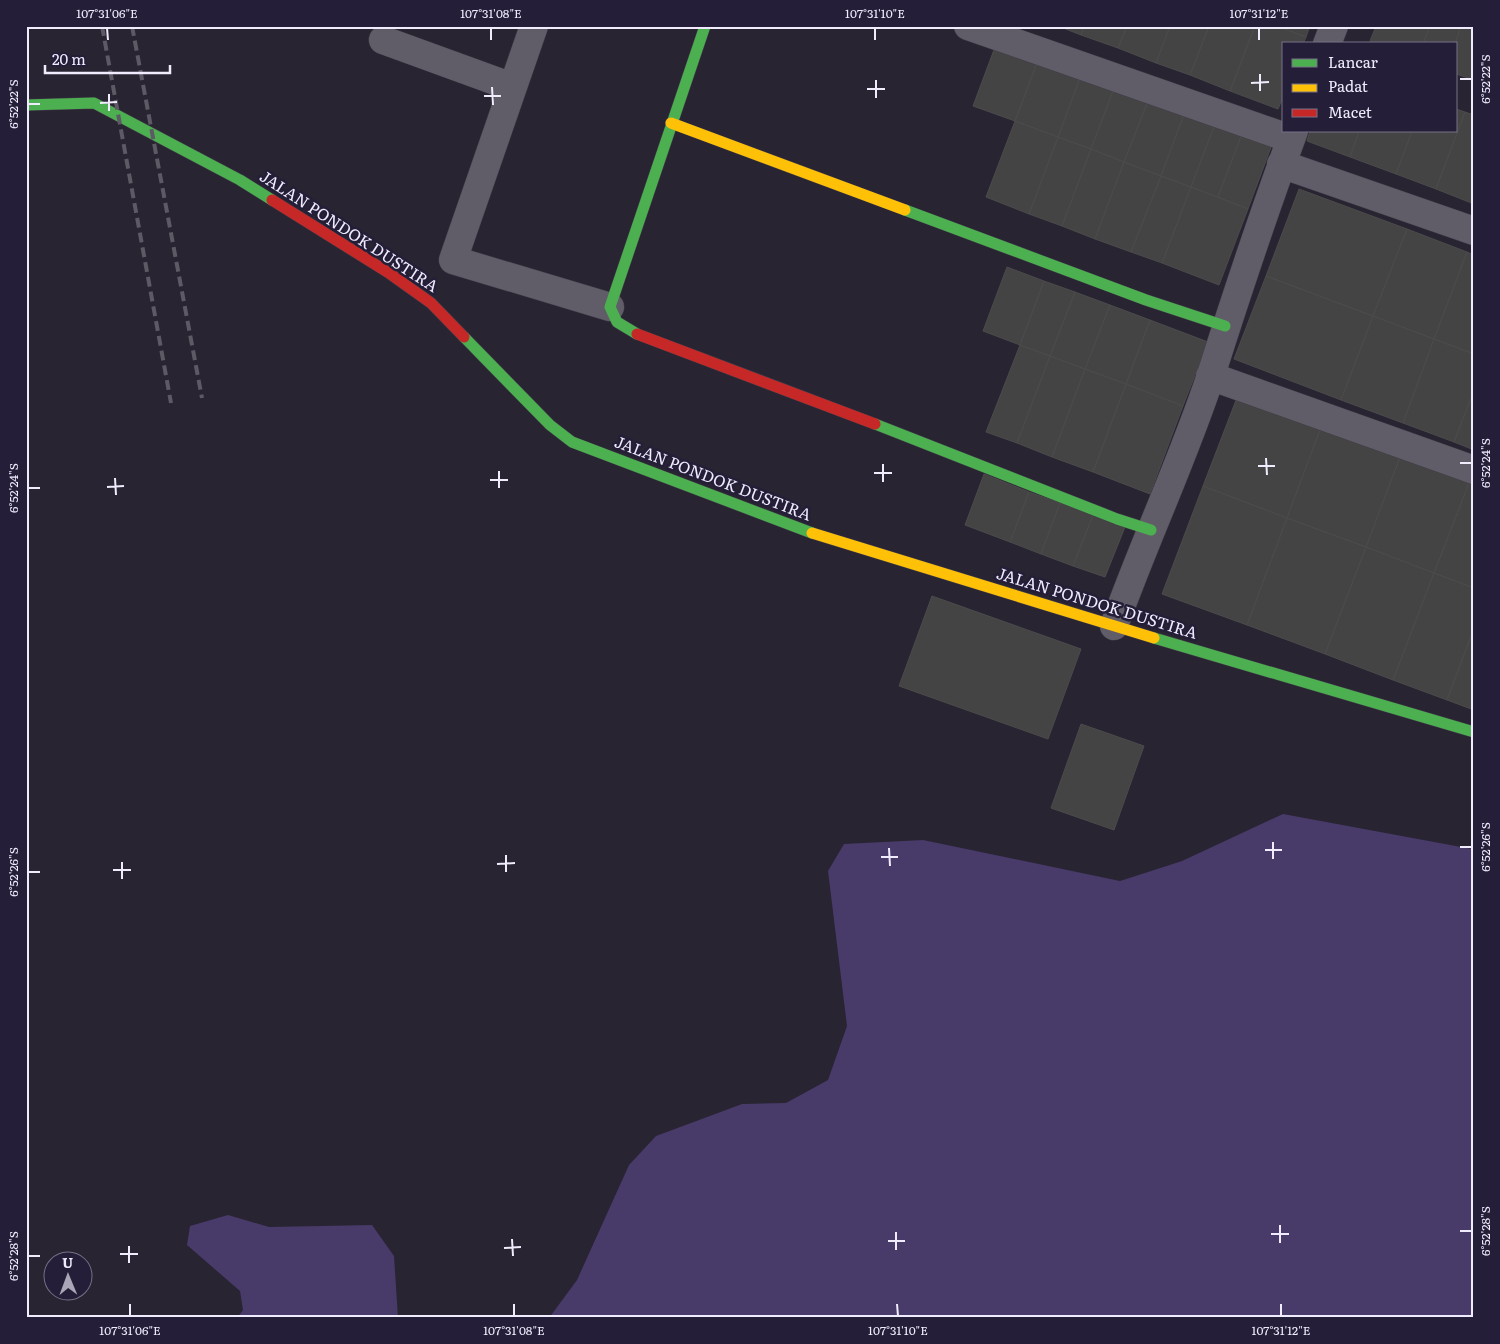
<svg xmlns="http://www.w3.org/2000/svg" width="1500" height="1344" font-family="Literata,serif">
<rect width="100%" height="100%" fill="#282432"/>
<path fill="#483a69" d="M1283 814 1472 849 1474 852V1318H549L577 1280 629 1165 656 1136 742 1104 786 1103 828 1080 847 1026 828 871 844 844 923 840 1120 881 1182 861Z
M228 1215 269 1227 372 1225 394 1256 398 1318H237L243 1310 240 1291 187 1245 190 1226Z"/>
<path fill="#454444" stroke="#4c4b4b" d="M1058 26H1084L1081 35Z
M1084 26H1127L1118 48 1081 35Z
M1127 26H1170L1156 63 1118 48Z
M1170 26H1209L1190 75 1156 63Z
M1209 26H1255L1230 91 1190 75Z
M1255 26H1277L1306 37 1303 44H1284V95L1278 109 1230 91Z
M1277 26H1310L1306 37Z
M1376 26H1430L1423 44H1377L1370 41Z
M1430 26H1461L1455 44H1423Z
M1461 26H1474V80L1456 74 1455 44Z
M998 39 1040 55 1015 121 973 106Z
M1040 55 1083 70 1058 137 1015 121Z
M1083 70 1116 83 1091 149 1058 137Z
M1116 83 1150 96 1124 162 1091 149Z
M1150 96 1186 109 1161 176 1124 162Z
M1186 109 1216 121 1191 187 1161 176Z
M1456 109 1465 112 1436 189 1396 174 1412 131H1456Z
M1465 112 1474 115V204L1436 189Z
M1015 121 1058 137 1029 214 986 197Z
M1216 121 1243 131 1218 197 1191 187Z
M1243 131 1273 142 1248 209 1218 197Z
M1310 131H1359L1350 157 1307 141Z
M1359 131H1412L1396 174 1350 157Z
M1058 137 1091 149 1062 226 1029 214Z
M1091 149 1124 162 1095 239 1062 226Z
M1124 162 1161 176 1131 252 1095 239Z
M1161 176 1191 187 1162 263 1131 252Z
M1191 187 1248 209 1219 285 1162 263Z
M1299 189 1407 229 1373 316 1266 276Z
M1407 229 1467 252 1434 339 1373 316Z
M1467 252 1474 255V354L1434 339Z
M1007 267 1044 281 1020 345 983 331Z
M1266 276 1373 316 1341 400 1234 359Z
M1044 281 1075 292 1050 356 1020 345Z
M1075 292 1110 305 1085 369 1050 356Z
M1110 305 1150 320 1126 384 1085 369Z
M1373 316 1434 339 1403 423 1341 400Z
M1150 320 1208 342 1183 406 1126 384Z
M1434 339 1474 354V390L1454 442 1403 423Z
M1020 345 1050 356 1017 443 986 432Z
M1050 356 1085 369 1052 457 1017 443Z
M1085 369 1126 384 1093 472 1052 457Z
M1126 384 1183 406 1150 494 1093 472Z
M1474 390V450L1454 442Z
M1238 395 1321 427 1287 518 1203 486Z
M1321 427 1400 457 1366 547 1287 518Z
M1400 457 1469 483 1434 573 1366 547Z
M984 474 1029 492 1010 542 965 525Z
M1469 483 1474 485V588L1434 573Z
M1203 486 1287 518 1247 625 1162 594Z
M1029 492 1060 503 1041 554 1010 542Z
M1060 503 1093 515 1073 566 1041 554Z
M1093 515 1125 527 1105 577 1073 566Z
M1287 518 1366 547 1325 654 1247 625Z
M1366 547 1434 573 1393 680 1325 654Z
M1434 573 1474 588V628L1447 700 1393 680Z
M932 596 1081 649 1048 739 899 686Z
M1474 628V710L1447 700Z
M1081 724 1144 746 1114 830 1051 808Z"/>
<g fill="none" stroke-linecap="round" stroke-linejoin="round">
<defs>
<path id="street" d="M534 26 453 260 610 307
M968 26 1291 139
M383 40 512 87
M1327 44 1334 26
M1281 164 1474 231
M1210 376 1474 470
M1114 626C1144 542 1183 460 1211 375 1237 293 1264 212 1294 131"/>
<path id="fast" d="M26 105 94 103 240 180 272 200
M905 210 1146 300 1225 326
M637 334 617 322 610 307 705 26
M464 337 550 425 572 442 812 533
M875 424 1117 519 1151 530
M1154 638 1474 732"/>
<path id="slow" d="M671 123 905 210
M812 533 1154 638"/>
<path id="jam" d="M272 200 389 273 431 303 464 337
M637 334 875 424"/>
</defs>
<use href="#street" stroke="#423e4a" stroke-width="29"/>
<use href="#fast" stroke="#423e4a" stroke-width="12"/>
<use href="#slow" stroke="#423e4a" stroke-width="12"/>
<use href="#jam" stroke="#423e4a" stroke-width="12"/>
<use href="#street" stroke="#605d68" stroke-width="28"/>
<use href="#fast" stroke="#4caf50" stroke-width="11"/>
<use href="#slow" stroke="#ffc107" stroke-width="11"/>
<use href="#jam" stroke="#c62828" stroke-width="11"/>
<path stroke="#5d5a65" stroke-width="4" stroke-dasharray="10 5" stroke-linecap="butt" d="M102 26 171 403
M132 26 202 398"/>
</g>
<path fill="none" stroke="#f0ecfe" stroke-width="2" d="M107 28 108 40M491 28V40M875 28V40M1259 28V40M1260 74V91M1460 79H1472M876 80V98M1251 83 1269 82M492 87 493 105M867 89H885M109 94V111M484 96H501M100 103 117 102M28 104H40M1266 458 1267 475M1460 463H1472M883 464V482M1258 466H1275M499 471V488M874 473H892M115 478 116 495M490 480H508M107 487 124 486M28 488H40M1273 842V859M1460 847H1472M889 848 890 866M1265 850H1282M506 855V872M881 857H898M122 862V879M497 864 515 863M113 870H131M28 872H40M1280 1225V1243M1460 1231H1472M896 1232V1250M1271 1234H1289M512 1239 513 1256M888 1241H905M129 1246V1263M504 1248 521 1247M120 1254H138M28 1256H40M130 1304V1316M514 1304V1316M897 1304 898 1316M1281 1304V1316"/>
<g text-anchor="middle" stroke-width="5" stroke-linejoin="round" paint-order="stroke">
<g font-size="16" fill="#f0ecfe" stroke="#251e38">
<text transform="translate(349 231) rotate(33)" y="6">JALAN PONDOK DUSTIRA</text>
<text transform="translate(713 478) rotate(21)" y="6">JALAN PONDOK DUSTIRA</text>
<text transform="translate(1097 603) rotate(17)" y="6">JALAN PONDOK DUSTIRA</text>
</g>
</g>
<rect width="1500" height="1344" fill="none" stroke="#251e38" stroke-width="55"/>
<rect x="1282" y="42" width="175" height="90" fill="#251e38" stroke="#767087"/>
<rect x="1292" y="59" width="25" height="8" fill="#4caf50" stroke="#767087"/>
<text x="1328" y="68" font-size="15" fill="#f0ecfe">Lancar</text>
<rect x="1292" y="84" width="25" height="8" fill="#ffc107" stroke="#767087"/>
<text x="1328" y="92" font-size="15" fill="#f0ecfe">Padat</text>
<rect x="1292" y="109" width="25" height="8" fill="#c62828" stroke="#767087"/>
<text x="1328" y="118" font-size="15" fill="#f0ecfe">Macet</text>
<g transform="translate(68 1276) rotate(359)"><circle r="24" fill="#251e38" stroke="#767087"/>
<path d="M0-4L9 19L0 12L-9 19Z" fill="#aaa6b7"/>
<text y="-8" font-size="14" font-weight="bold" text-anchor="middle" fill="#f0ecfe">U</text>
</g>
<path d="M45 65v8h125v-8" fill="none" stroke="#f0ecfe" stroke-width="2.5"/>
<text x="52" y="65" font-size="15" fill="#f0ecfe" stroke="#251e38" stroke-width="4" paint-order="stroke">20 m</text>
<rect x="28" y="28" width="1444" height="1288" fill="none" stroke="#f0ecfe" stroke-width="2"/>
<g font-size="12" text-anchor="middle" fill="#f0ecfe">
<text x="107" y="18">107°31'06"E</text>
<text x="491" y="18">107°31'08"E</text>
<text x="875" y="18">107°31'10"E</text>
<text x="1259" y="18">107°31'12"E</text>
<text transform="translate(1486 79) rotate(-90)" y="4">6°52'22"S</text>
<text transform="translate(14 104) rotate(-90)" y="4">6°52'22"S</text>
<text transform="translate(1486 463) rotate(-90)" y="4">6°52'24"S</text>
<text transform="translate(14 488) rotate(-90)" y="4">6°52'24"S</text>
<text transform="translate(1486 847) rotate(-90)" y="4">6°52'26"S</text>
<text transform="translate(14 872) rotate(-90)" y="4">6°52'26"S</text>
<text transform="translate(1486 1231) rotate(-90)" y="4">6°52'28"S</text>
<text transform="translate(14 1256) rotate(-90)" y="4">6°52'28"S</text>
<text x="130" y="1335">107°31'06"E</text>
<text x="514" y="1335">107°31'08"E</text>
<text x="898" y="1335">107°31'10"E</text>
<text x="1281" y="1335">107°31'12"E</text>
</g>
</svg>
